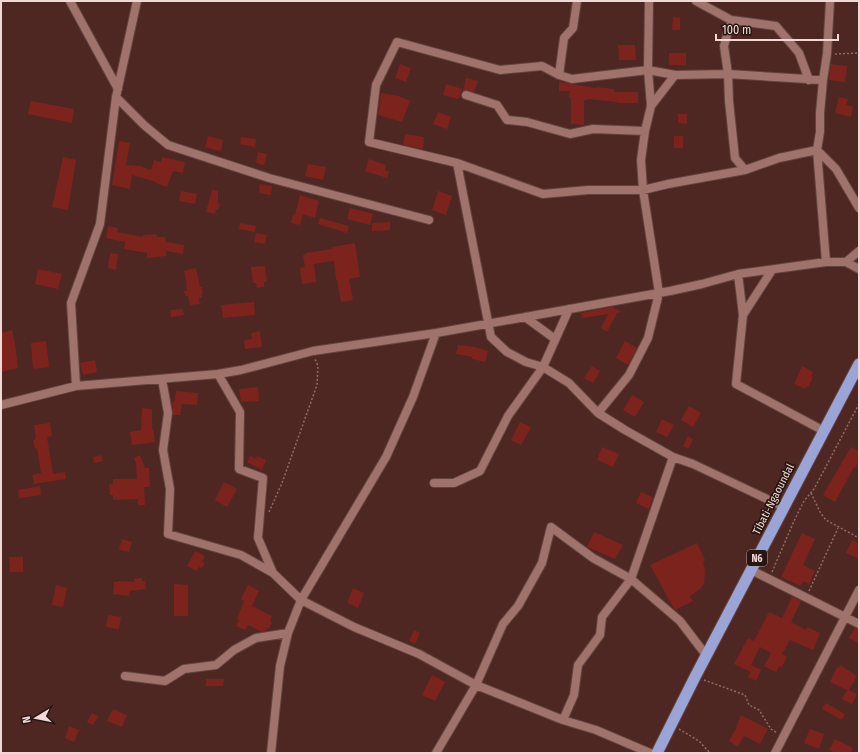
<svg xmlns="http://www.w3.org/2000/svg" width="860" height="754" font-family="'Fira Sans Condensed',sans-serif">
<rect width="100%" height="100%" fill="#4e2722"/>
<path fill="#7d231d" d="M673 17 680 18V30H672Z
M618 45H635L636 60H619Z
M669 53H686V65H669Z
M400 64 411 68 406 82 395 78Z
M831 64 847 66 845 82 829 80Z
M466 78 478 81 474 92 467 90 463 91Z
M559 82 596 88V87L614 89V92H638V103H617V102L588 99 587 100H584V125L571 124V98L569 97 570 91H559Z
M446 84 462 89 459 99 443 95Z
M381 93 399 96 410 101 402 122 378 115Z
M839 97 848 99 846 105 853 107 851 117 835 113Z
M31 101 74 109 72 123 28 114Z
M438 112 451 117 447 129 433 124Z
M678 114H687V124L678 123Z
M405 134 424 137 423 149 403 145Z
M208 136 223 140 221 151 205 147Z
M674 136H683V148H674Z
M241 137 256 139 255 147 240 144Z
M119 141 130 143 126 165 140 166 151 170 154 160 161 162 162 157 185 162 183 173 173 171 167 187 156 183V182L132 175 130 189 112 185Z
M258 152 267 154 264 165 256 163Z
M63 157 76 160 68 210 52 207Z
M369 159 386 165 385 171H389L387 178 365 171Z
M308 164 326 167 323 180 305 176Z
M260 184 272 186 271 195 259 193Z
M212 190 218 191V203L220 204 218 210H216L215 214 206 212Z
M181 191 197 194 195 204 179 201Z
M438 191 452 196 446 215 432 210Z
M300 195 319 201 315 218 303 214 300 225 291 223 293 214 295 215Z
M350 208 373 214 370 225 347 219Z
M320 218 349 226 347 233 318 224Z
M390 222V230L372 231V223Z
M240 223 256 226 255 232 239 229Z
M108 226 118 228 117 232 143 237V235L156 234 157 237H165L166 242 184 245 183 254 166 251V256L147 258V253L124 249 125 242 106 238Z
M256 233 267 235 265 244 254 242Z
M355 243 360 277 349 279 353 300 341 302 337 280H336L334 261 314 264 316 282 302 284 300 268 305 267 303 255 306 254V253L332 249V247Z
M110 253 118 254 116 270 108 268Z
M265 266 267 282H264V287L257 288 256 283H253L251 267Z
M196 268 200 287H202L203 293H202V298H199L200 304 190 305 188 296H185L184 291H187L186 285H187L184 271Z
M38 269 62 274 58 289 35 284Z
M254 302 255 315 223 318 221 305Z
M612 307 622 312 617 313 607 332 601 328 608 314 582 318 581 313Z
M183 309 184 315 171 317 170 310Z
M12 330 15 343 18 368 1 372V333Z
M260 331 262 347 245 349 244 340 252 339 251 333Z
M46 341 49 367 33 369 31 343Z
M625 341 637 348 628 365 616 358Z
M458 345 475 347 488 351 485 362 472 359V357L456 354Z
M95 360 97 372 83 375 80 363Z
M592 366 600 371 593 383 584 378Z
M802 366 813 372 811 376 813 377 808 387 807 386 805 389 794 384Z
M258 387 259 401 241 402 239 389Z
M176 391 198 393 197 405 182 404 180 415H173L172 402H174Z
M632 395 644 402 635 417 623 410Z
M689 406 701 413 693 427 681 420Z
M142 408 152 409V429H153L155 442 132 445 130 432 141 430Z
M662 419 674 425 667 437 656 432Z
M520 422 531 427 521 445 511 440Z
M50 423 52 436 47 437 53 474 65 472 66 479 34 484 32 475 41 473 37 448 35 449 33 440 36 439 34 425Z
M688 436 693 439 688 449 683 446Z
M602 447 619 454 613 467 597 460Z
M851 447 859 451V461L855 468 854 467 835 502 823 495Z
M101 455 103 461 94 463 93 457Z
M140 455 145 468H149L150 487H144L145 505H138V499L113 500V495H110L109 484H113V479H137L136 463 134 458Z
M250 456 256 459 257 456 266 460 262 470 247 462Z
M224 482 237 489 227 507 215 500Z
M40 486 41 495 19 498 18 490Z
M641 492 653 497 649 509 636 503Z
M594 532 623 545 615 559 587 547Z
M802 533 815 539 803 565 815 571 809 584 803 581 801 586 781 577Z
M122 539 132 542 129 552 119 550Z
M852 540 859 543V559L846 553Z
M697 543 705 560 703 562 705 570 704 584 700 589 690 596 693 601 675 610 673 607 650 565Z
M195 551 205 556 202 562 205 563 202 568 199 567 197 571 187 566Z
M9 557H23V572H10Z
M142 578V581H145L146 589 130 591 129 596 113 594 114 582H117L118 581 135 582 134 579Z
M174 584 188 585V616H174Z
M56 585 67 588 63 607 52 605Z
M248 585 259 591 252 606 272 616 270 621 272 622 269 629 267 628 265 631 262 632 248 625 245 630 236 626 239 620 237 619 244 601 241 599Z
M353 588 364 593 358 608 347 603Z
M792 597 801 601 791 622 806 630 807 627 820 633 813 650 790 640 782 654 787 657 781 668 779 666 776 672 764 666 771 653 760 647 751 665 761 670 756 681 748 677 751 672 734 664 748 638 754 641 769 612 782 618Z
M108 615 121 617 119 629 106 627Z
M855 628 859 629V643L849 638Z
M414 630 420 633 415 644 409 641Z
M840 665 857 676 849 690 857 694 852 704 842 699 847 690 830 682 837 667 839 668Z
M432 675 445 682 435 701 422 695Z
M206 679H224L223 686H206Z
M826 703 845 714 842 720 822 709Z
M113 709 127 715 122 727 107 721Z
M92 713 98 716 93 725 87 722Z
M741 715 768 729 760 744 744 736 738 747 729 741 737 727H736Z
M69 726 79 730 74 742 65 738Z
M810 729 824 734 819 749 804 743Z
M835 739 853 748 851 753H836L829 750Z"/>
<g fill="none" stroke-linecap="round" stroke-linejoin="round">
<defs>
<path id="minor" d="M70 1 118 89
M696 1 731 20 776 26 799 53 809 80
M830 1 827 54 823 80 820 113V132L817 150 836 169 859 208
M731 20 724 46 728 74 729 101 735 158 745 170
M559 75 564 38 573 28 577 1
M823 80 728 74 675 75 648 70 572 79 559 75 542 66 500 70 397 42 376 85 369 142 457 163 543 194 588 190H643L668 184 745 170 779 158 817 150 826 262
M466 95 497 105 507 120 527 122 570 134 593 129 645 131
M116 97 144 125 168 145 269 178 429 220
M651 106 675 75
M457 163 491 337 507 352 526 362 543 367 569 383 598 413 625 430 673 457 693 464 784 507
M846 262 859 251
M738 274 743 315 736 384 824 431
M743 315 772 270
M525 317 555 339
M436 333 413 397 386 457 301 600 354 627 419 654 476 685 563 720 596 730 650 753
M218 374 240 412 239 469 263 478 258 538 273 573 301 600 288 633 280 666 271 753
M162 379 168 413 163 450 170 489 168 534 241 555 273 573
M76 386 71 303 100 224 116 97 137 1
M1 405 76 386 218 374 241 370 313 351 436 333 670 291 702 284 738 274 826 262H846L859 269
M598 413 629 375 648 338 659 293 643 190 641 160 645 131 651 106 648 70 649 1
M434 483H454L480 471 508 416 543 367 569 309
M751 570 859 624
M125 676 165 681 184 669 216 665 234 650 256 638 288 633
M563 720 574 695 578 665 600 635 602 617 631 579 673 457
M436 753 476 685 503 624 518 606 542 563 551 527 593 558 631 579 680 621 706 655
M775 753 859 590"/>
<path id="trunk" d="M657 753 695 677 859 364"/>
</defs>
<use href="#minor" stroke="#64433f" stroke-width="10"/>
<use href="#trunk" stroke="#64433f" stroke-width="13"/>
<path stroke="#8f6d69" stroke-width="1.5" stroke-dasharray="2 2" stroke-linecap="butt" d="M835 54 859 53
M811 493 820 512 826 520 859 538
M269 512 282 483 317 385 318 366 315 359
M772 572 794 521 804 501 814 489 859 404
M809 591 838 528
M704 680 745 695 749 705 759 710 771 729 777 733
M679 729 699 741 710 753"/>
<use href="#minor" stroke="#a0726c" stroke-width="8"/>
<use href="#trunk" stroke="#9aa4d6" stroke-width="11"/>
</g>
<g text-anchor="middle" stroke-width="3.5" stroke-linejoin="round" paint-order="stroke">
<rect fill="#281613" stroke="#b59e9a" stroke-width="1" x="747" y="550" width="20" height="16" rx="3"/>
<g font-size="10" font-weight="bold" fill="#f2d8d4">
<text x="757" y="562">N6</text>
</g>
<g font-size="11" fill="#f2d8d4" stroke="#281613">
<text transform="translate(773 499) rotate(-63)" y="4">Tibati-Ngaoundal</text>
</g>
</g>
<rect width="860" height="754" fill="none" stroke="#f2d8d4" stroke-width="4"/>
<g transform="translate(36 718) rotate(260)" stroke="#281613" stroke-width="3" paint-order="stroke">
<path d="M0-3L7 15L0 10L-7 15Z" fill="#f2d8d4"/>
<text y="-6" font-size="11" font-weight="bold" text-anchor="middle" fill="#f2d8d4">N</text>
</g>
<path d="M716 34v6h122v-6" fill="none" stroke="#f2d8d4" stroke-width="2"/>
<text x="722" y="34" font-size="12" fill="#f2d8d4" stroke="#281613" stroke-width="3" paint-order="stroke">100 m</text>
</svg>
